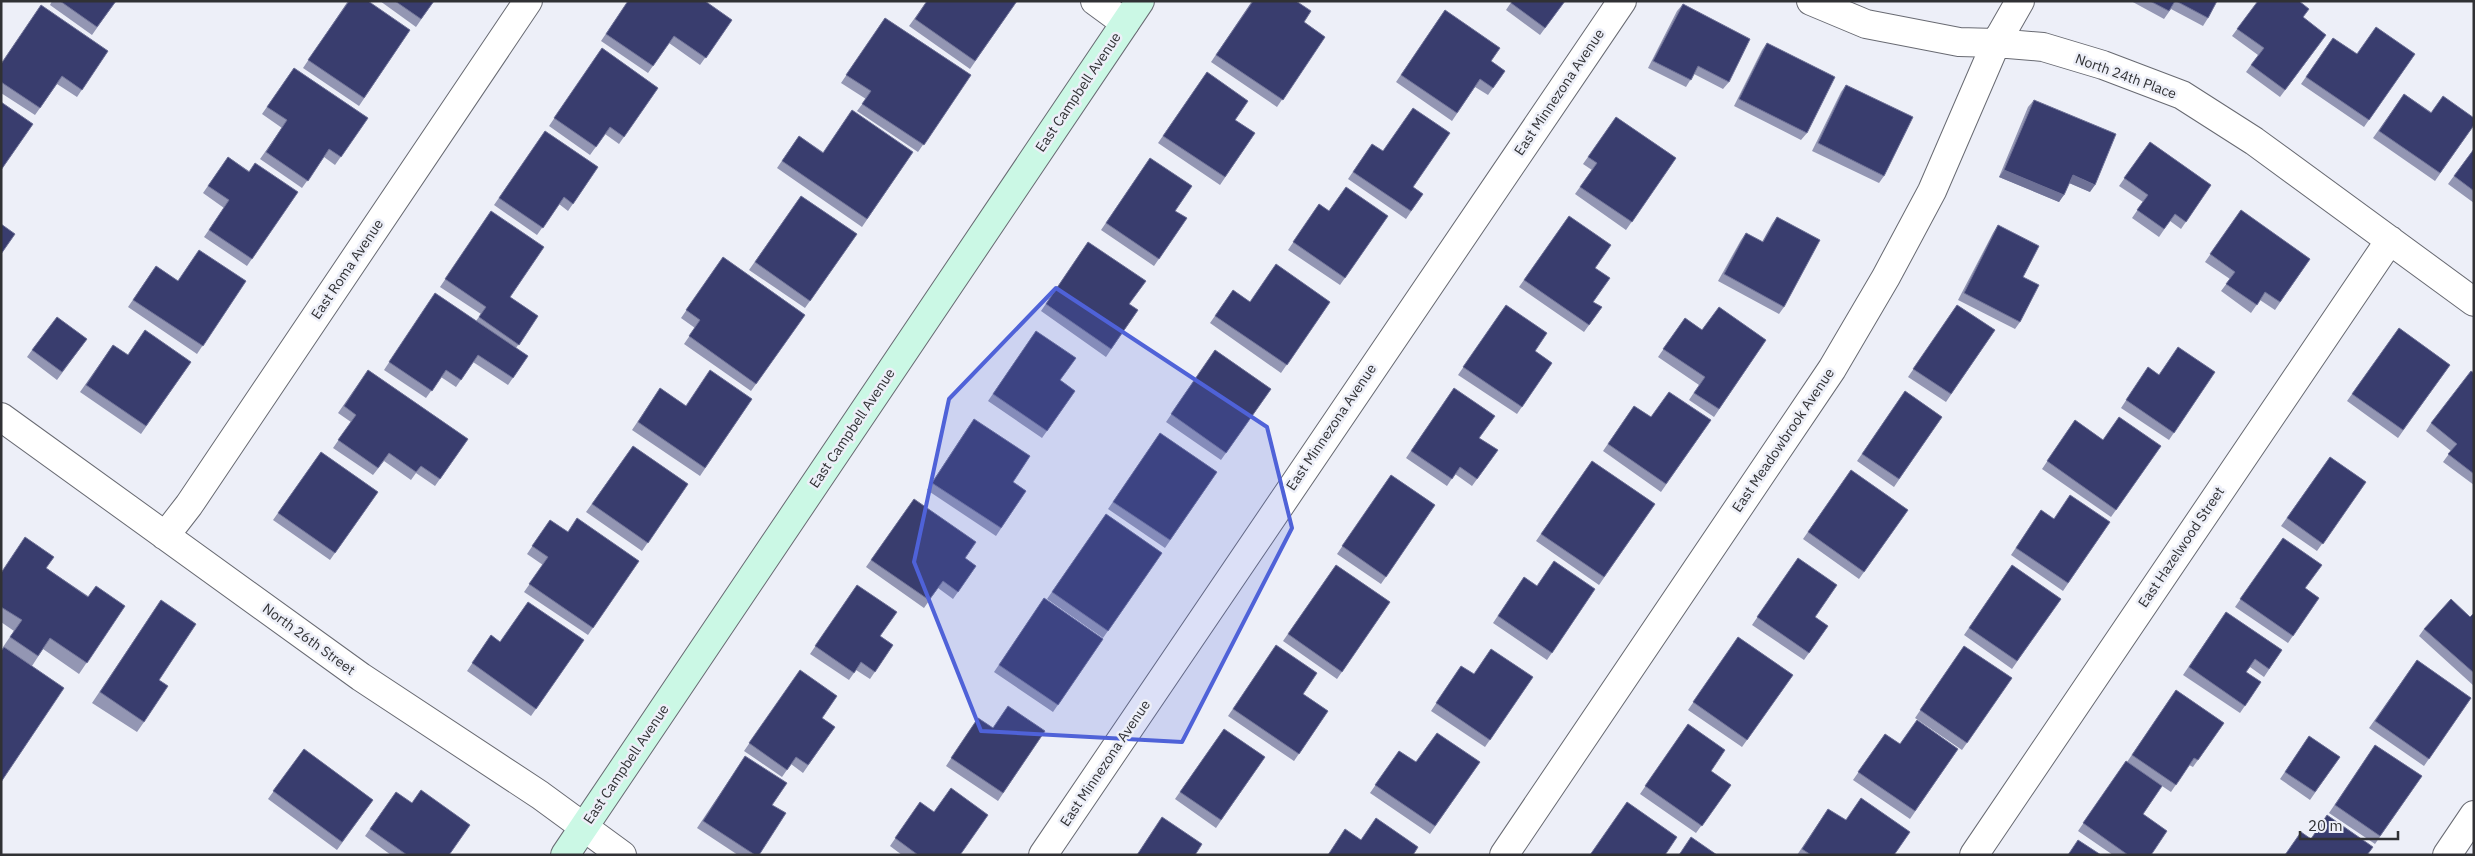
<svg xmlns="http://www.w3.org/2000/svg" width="2475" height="856" font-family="'IBM Plex Sans',sans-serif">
<rect width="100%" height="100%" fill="#edeff8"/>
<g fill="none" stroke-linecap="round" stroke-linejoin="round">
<defs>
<path id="street" d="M1095 1 1125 23
M1811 1 1866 24 1959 42 1996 43 2043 47 2103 65 2182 95 2254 141 2474 302
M1 417 361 677 540 795 622 855
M165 536 189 505 528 1
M1043 855 1622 1
M1504 855 1832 369 1886 277 1932 191 1996 43 2020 1
M1974 855 2390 240
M2447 855 2474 815"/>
<path id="secondary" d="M565 855 1140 1"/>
</defs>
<use href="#street" stroke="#686a72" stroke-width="30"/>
<use href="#secondary" stroke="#686a72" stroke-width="30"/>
<use href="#street" stroke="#fff" stroke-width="28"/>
<use href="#secondary" stroke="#cbf8e5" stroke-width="28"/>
</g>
<path fill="#9396b3" d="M52 1H116L92 35 50 5Z
M348 1 410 30 359 106 303 68Z
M380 1H434L416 27Z
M628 1 732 20 700 65 669 43 648 73 601 41Z
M927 1H1017L970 69 909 26Z
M1252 1 1304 22 1325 37 1277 107 1211 62Z
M1512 1H1565L1540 35 1506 10Z
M2131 1H2217L2208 18 2203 26 2171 9 2164 19Z
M2258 1 2303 18 2321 42 2280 97 2246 72 2258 55 2232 36Z
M1683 4 1729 82 1723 89 1694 74 1686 87 1648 68 1677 11Z
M1445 10 1491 61 1505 71 1488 95 1475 87 1452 121 1396 82Z
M885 18 971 75 918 152 857 111 866 99 841 83Z
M2333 38 2357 54H2415L2364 127 2301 84Z
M1767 43 1807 133 1801 140 1734 106 1762 50Z
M602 48 658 88 619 144 605 134 590 155 549 126Z
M108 51 77 97 57 84 35 115 1 93V64Z
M294 68 368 118 335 165 324 157 302 188 260 159 282 128 262 114Z
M1207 72 1235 120 1255 133 1220 185 1158 143Z
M1846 85 1884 176 1879 183 1812 151 1841 92Z
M2404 94 2431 112 2474 125 2435 181 2373 138Z
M2034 100 2090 192 2069 183 2059 202 1999 177 2028 107Z
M1616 117 1676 158 1626 230 1575 194 1592 170 1583 164Z
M545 131 598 167 568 211 559 204 537 235 494 205Z
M799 136 823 152H913L862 227 777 168Z
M2150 142 2211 185 2181 229 2170 221 2159 237 2132 218 2143 202 2119 186Z
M1372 144 1413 187 1423 194 1406 219 1348 179Z
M2474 149V203L2448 184Z
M228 157 249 171 298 192 247 266 204 237 224 208 203 193Z
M1150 158 1175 211 1187 218 1154 266 1101 230Z
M801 196 857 234 805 308 749 270Z
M1319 204 1329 211 1388 216 1340 285 1288 250Z
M2241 210 2310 259 2275 310 2260 300 2251 313 2221 291 2230 279 2205 262Z
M491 211 510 297 538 316 516 348 528 356 508 385 473 362 456 387 441 377 426 398 384 370 435 293 476 321 481 314 440 287Z
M1569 216 1595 268 1593 302 1602 307 1584 332 1519 287Z
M1777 217 1784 307 1779 314 1718 281 1741 240 1746 233 1762 242 1772 224Z
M1998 225 2023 277 2020 322 2015 329 1958 300 1993 233Z
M1088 242 1129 304 1138 310 1106 357 1041 311Z
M723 257 805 315 751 391 684 344 695 328 681 318Z
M156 266 178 281H246L197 354 128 307Z
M1233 290 1250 302H1330L1281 373 1210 323Z
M1506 305 1535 351 1552 363 1517 414 1458 375Z
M1957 305 1995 330 1946 402 1908 377Z
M1685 318 1702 330 1766 340 1714 417 1689 400 1699 385 1658 357Z
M2399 328 2450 365 2398 438 2347 401Z
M1036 331 1060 380 1075 391 1042 438 988 401Z
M87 339 57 380 27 357 32 350Z
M113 345 128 355 191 362 141 434 80 392Z
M1215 350 1271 389 1221 460 1166 422Z
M2148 367 2159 375 2215 372 2169 440 2121 408Z
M368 370 468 439 435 486 416 473 411 480 384 461 373 475 333 448 351 422 338 413Z
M2474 373V485L2443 462 2451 451 2426 431 2431 423Z
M660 388 686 406 752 399 700 476 632 430Z
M1454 388 1479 438 1498 450 1472 486 1455 474 1447 486 1406 458Z
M1905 391 1942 417 1894 487 1857 461Z
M1634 406 1651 417 1711 420 1661 492 1603 451Z
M2075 420 2103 440 2161 446 2111 517 2042 469Z
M969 426 1013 482 1026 491 996 536 927 490Z
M1160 433 1217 472 1165 548 1108 509Z
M633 446 688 484 642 551 586 512Z
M321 452 378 492 330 560 273 520Z
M2330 457 2366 482 2317 551 2281 526Z
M1592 461 1655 504 1599 585 1536 541Z
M1851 470 1908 510 1859 579 1803 539Z
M1391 475 1435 505 1381 584 1337 554Z
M914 499 965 558 976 566 953 599 938 588 924 608 866 567Z
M2041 510 2054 519 2110 522 2063 591 2011 555Z
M1106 514 1162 553 1103 638 1047 599Z
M550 520 568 532 639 561 588 635 524 592 543 565 527 554Z
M2283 538 2305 588 2319 598 2288 643 2235 607Z
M1798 558 1815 617 1828 626 1804 660 1752 625Z
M1336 565 1390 602 1337 679 1283 641Z
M2012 565 2061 599 2012 669 1964 635Z
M46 568 88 596 125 606 79 674 43 649 32 666 3 647 14 631 1 622V573Z
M1524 577 1537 586 1595 589 1547 660 1493 623Z
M857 585 880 636 893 645 870 679 856 670 849 680 810 654Z
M1044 598 1103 639 1053 712 994 672Z
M161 600 159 680 144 722 137 732 92 703Z
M2226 612 2282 650 2264 677 2250 667 2246 672 2261 682 2240 713 2183 675Z
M2474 613V686L2419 636 2424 629 2470 617Z
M491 635 500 642 584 640 531 716 467 671Z
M1738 637 1793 675 1742 747 1688 710Z
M1276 645 1303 694 1328 711 1294 761 1228 716Z
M1964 646 2012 678 1962 750 1915 718Z
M2417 660 2471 698 2424 766 2369 728Z
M1461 666 1473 674 1533 677 1485 747 1431 711Z
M800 670 822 718 835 727 803 773 791 764 782 777 744 751Z
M2176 690 2224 723 2193 767 2189 765 2171 792 2162 786 2143 814 2151 855H2113L2078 831 2126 761 2127 762Z
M978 718 993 728 1045 731 998 801 946 766Z
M1688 724 1711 771 1731 785 1696 833 1640 794Z
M1224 729 1265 757 1216 828 1175 799Z
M1885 734 1900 744 1958 749 1910 819 1853 780Z
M2309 736 2340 757 2310 800 2280 779Z
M2375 745 2422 776 2375 844 2329 813Z
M304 749 373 800 337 850 268 799Z
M1399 751 1416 762H1480L1430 834 1370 793Z
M740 764 772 805 759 855H738L697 828Z
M396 792 449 855H391L365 836Z
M920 802 960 855H902L890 846Z
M1828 809 1894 855H1797Z"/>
<path fill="#6f7297" d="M2004 170 2064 195 2059 202 1999 177Z
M2073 175 2095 185 2090 192 2067 182Z"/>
<path fill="#393d6e" stroke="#6f7297" d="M60 1H116L97 27Z
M349 1H368L410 30 364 98 308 60Z
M395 1H434L421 19Z
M628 1H705L732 20 706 58 674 36 653 66 606 34Z
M927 1H1017L975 61 915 19Z
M1253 1H1296L1311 11 1304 22 1325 37 1283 100 1216 55Z
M1512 1H1565L1545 28 1511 3Z
M2150 1H2175L2169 11Z
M2176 1H2217L2208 18Z
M2258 1H2299L2309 9 2303 17 2326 35 2285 90 2251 65 2264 48 2237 29Z
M1683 4 1750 39 1729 82 1698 66 1691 80 1653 61Z
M41 5 108 51 82 90 62 76 40 108 1 82V64Z
M1445 10 1500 48 1491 61 1505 71 1493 88 1480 79 1457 113 1401 75Z
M885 18 971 75 924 145 862 104 871 91 846 75Z
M2376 27 2415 54 2369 120 2306 77 2333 38 2357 54Z
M1767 43 1835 77 1807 133 1739 99Z
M602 48 658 88 624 137 610 127 596 147 554 118Z
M294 68 368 118 341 157 329 149 308 181 266 152 287 120 267 107Z
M1207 72 1248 101 1235 120 1255 133 1225 177 1163 136Z
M1846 85 1913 117 1884 176 1818 143Z
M2404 94 2431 113 2443 96 2474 118V125L2440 173 2379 131Z
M2034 100 2116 134 2095 185 2073 175 2064 195 2004 170Z
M1 102 33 124 1 170Z
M1413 108 1450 133 1413 187 1423 194 1411 211 1353 172 1372 144 1383 151Z
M852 110 913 152 867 219 782 161 799 136 823 153Z
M1616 117 1676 158 1632 222 1580 187 1597 163 1588 157Z
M545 131 598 167 573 204 564 197 543 228 499 198Z
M2150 142 2211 185 2186 222 2175 214 2164 229 2137 210 2148 195 2124 178Z
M2474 149V191L2454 176Z
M228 157 249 172 255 163 298 192 252 259 209 230 229 200 208 186Z
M1150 158 1192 186 1175 211 1187 218 1159 259 1106 223Z
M1346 187 1388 216 1345 278 1293 242 1319 204 1329 211Z
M801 196 857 234 810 301 755 262Z
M2241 210 2310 259 2280 302 2265 292 2257 305 2226 284 2235 272 2210 254Z
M491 211 544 247 510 297 538 316 519 345 479 317 486 307 445 279Z
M1569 216 1611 245 1595 268 1610 278 1593 302 1602 307 1589 325 1524 280Z
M1777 217 1820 240 1784 307 1724 274 1746 233 1763 242Z
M1 224 15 234 1 254Z
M1998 225 2039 246 2023 277 2039 285 2020 322 1964 293Z
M1088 242 1146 281 1129 304 1138 310 1111 349 1046 304Z
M199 250 246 281 203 346 133 300 156 266 178 281Z
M723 257 805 315 756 384 689 336 700 320 686 310Z
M1276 264 1330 302 1287 365 1215 316 1233 290 1250 302Z
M435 293 528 356 513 378 478 355 461 380 446 370 432 391 389 362Z
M1506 305 1547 333 1535 351 1552 363 1522 407 1463 367Z
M1957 305 1995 330 1951 394 1913 369Z
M1719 307 1766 340 1719 409 1694 393 1705 377 1663 349 1685 318 1702 330Z
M57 317 87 339 62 372 32 350Z
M2399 328 2450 365 2403 430 2352 394Z
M145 330 191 362 146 426 86 385 113 345 128 355Z
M1036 331 1076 358 1060 380 1075 391 1047 431 993 394Z
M2178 347 2215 372 2174 433 2126 400 2148 367 2159 375Z
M1215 350 1271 389 1226 453 1171 414Z
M368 370 468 439 440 479 421 466 416 472 389 453 378 468 338 440 356 415 344 406Z
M710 370 752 399 705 468 638 422 660 388 686 406Z
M2471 371 2474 373V474L2448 454 2457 444 2431 423Z
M1454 388 1495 416 1479 438 1498 450 1477 479 1460 467 1452 479 1411 451Z
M1905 391 1942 417 1899 479 1862 454Z
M1669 392 1711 420 1666 484 1608 444 1634 406 1651 417Z
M2119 417 2161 446 2116 510 2047 461 2075 420 2103 440Z
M974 419 1030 456 1013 482 1026 491 1001 528 932 483Z
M1160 433 1217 472 1170 540 1113 502Z
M633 446 688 484 648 543 592 504Z
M321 452 378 492 335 553 278 513Z
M2330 457 2366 482 2323 544 2287 518Z
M1592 461 1655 504 1604 577 1541 534Z
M1851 470 1908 510 1864 572 1808 532Z
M1391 475 1435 505 1386 577 1342 546Z
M2070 495 2110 522 2068 583 2016 548 2041 510 2054 519Z
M914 499 976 542 965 558 976 566 958 592 943 581 929 600 871 560Z
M1106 514 1162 553 1108 631 1052 592Z
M577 518 639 561 593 628 529 584 548 557 532 546 550 520 568 532Z
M25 537 54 557 46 568 88 597 96 586 125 606 87 663 50 638 38 656 10 637 22 620 1 607V573Z
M2283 538 2322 565 2305 588 2319 598 2293 636 2240 599Z
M1798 558 1837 585 1815 617 1828 626 1809 653 1757 617Z
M1554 561 1595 589 1552 653 1498 616 1524 577 1537 586Z
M1336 565 1390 602 1342 672 1288 634Z
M2012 565 2061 599 2017 661 1969 628Z
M857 585 897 612 880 636 893 645 875 672 861 662 854 673 815 646Z
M1044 598 1103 639 1058 705 999 665Z
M2451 599 2470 617 2474 613V673L2424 629Z
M161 600 196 624 159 680 168 686 144 722 100 692Z
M528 602 584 640 536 709 472 663 491 635 500 642Z
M2226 612 2282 650 2269 669 2255 659 2246 672 2261 682 2245 706 2189 667Z
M1738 637 1793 675 1747 740 1693 702Z
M1276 645 1317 673 1303 694 1328 711 1299 754 1233 709Z
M1964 646 2012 678 1967 743 1920 710Z
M4 647 64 688 1 782V651Z
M1491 649 1533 677 1490 740 1436 703 1461 666 1474 674Z
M2417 660 2471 698 2429 759 2375 721Z
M800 670 837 696 822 718 835 727 808 765 796 757 787 770 749 743Z
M2176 690 2224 723 2198 760 2194 758 2176 785 2132 755Z
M1008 706 1045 731 1003 793 951 758 978 718 993 728Z
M1917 720 1958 749 1915 811 1858 772 1885 734 1900 744Z
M1688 724 1725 750 1711 771 1731 785 1702 826 1645 786Z
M1224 729 1265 757 1221 820 1180 792Z
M1437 733 1480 762 1435 826 1375 785 1399 751 1416 762Z
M2309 736 2340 757 2315 792 2285 772Z
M2375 745 2422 776 2380 836 2335 805Z
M304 749 373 800 342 842 273 791Z
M745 756 787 783 772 805 786 813 759 855H755L703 821Z
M2126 761 2162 786 2143 814 2167 831 2151 855H2128L2083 823Z
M951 788 988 815 960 855H918L895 838 920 802 934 812Z
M421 790 470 825 449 855H407L370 829 396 792 412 803Z
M1861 798 1910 832 1894 855H1811L1802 849 1828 809 1846 820Z
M1627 802 1677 837 1665 855H1590Z
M2327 815 2373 847 2367 855H2285L2301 832 2311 839Z
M1162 817 1202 844 1195 855H1137Z
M1376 818 1418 847 1413 855H1328L1345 829 1361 840Z
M1691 837 1717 855H1679Z
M2078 840 2101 855H2068Z"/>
<path fill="#4f62d8" fill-opacity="0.2" stroke="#4f62d8" stroke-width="4" stroke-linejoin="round" d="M1056 288 1267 427 1292 528 1182 742 981 731 914 562 949 399Z"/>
<g text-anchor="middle" stroke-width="5" stroke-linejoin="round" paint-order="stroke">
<g font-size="14" fill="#303134" stroke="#edeff8">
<text transform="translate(2126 76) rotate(20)" y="5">North 24th Place</text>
<text transform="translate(1078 92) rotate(-56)" y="5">East Campbell Avenue</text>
<text transform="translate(1559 92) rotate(-56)" y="5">East Minnezona Avenue</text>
<text transform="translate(347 269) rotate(-56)" y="5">East Roma Avenue</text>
<text transform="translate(1331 427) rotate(-56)" y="5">East Minnezona Avenue</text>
<text transform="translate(852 428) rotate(-56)" y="5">East Campbell Avenue</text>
<text transform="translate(1783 440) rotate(-56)" y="5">East Meadowbrook Avenue</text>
<text transform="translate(2181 547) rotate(-56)" y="5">East Hazelwood Street</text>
<text transform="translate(309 639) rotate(36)" y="5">North 26th Street</text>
<text transform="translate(1105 763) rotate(-56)" y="5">East Minnezona Avenue</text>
<text transform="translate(626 764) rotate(-56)" y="5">East Campbell Avenue</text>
</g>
</g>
<rect width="2475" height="856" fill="none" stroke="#303134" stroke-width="5"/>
<path d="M2300 831v8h98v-8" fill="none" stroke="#303134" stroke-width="2.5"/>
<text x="2308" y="831" font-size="15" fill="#303134" stroke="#edeff8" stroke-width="4" paint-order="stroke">20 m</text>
</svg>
